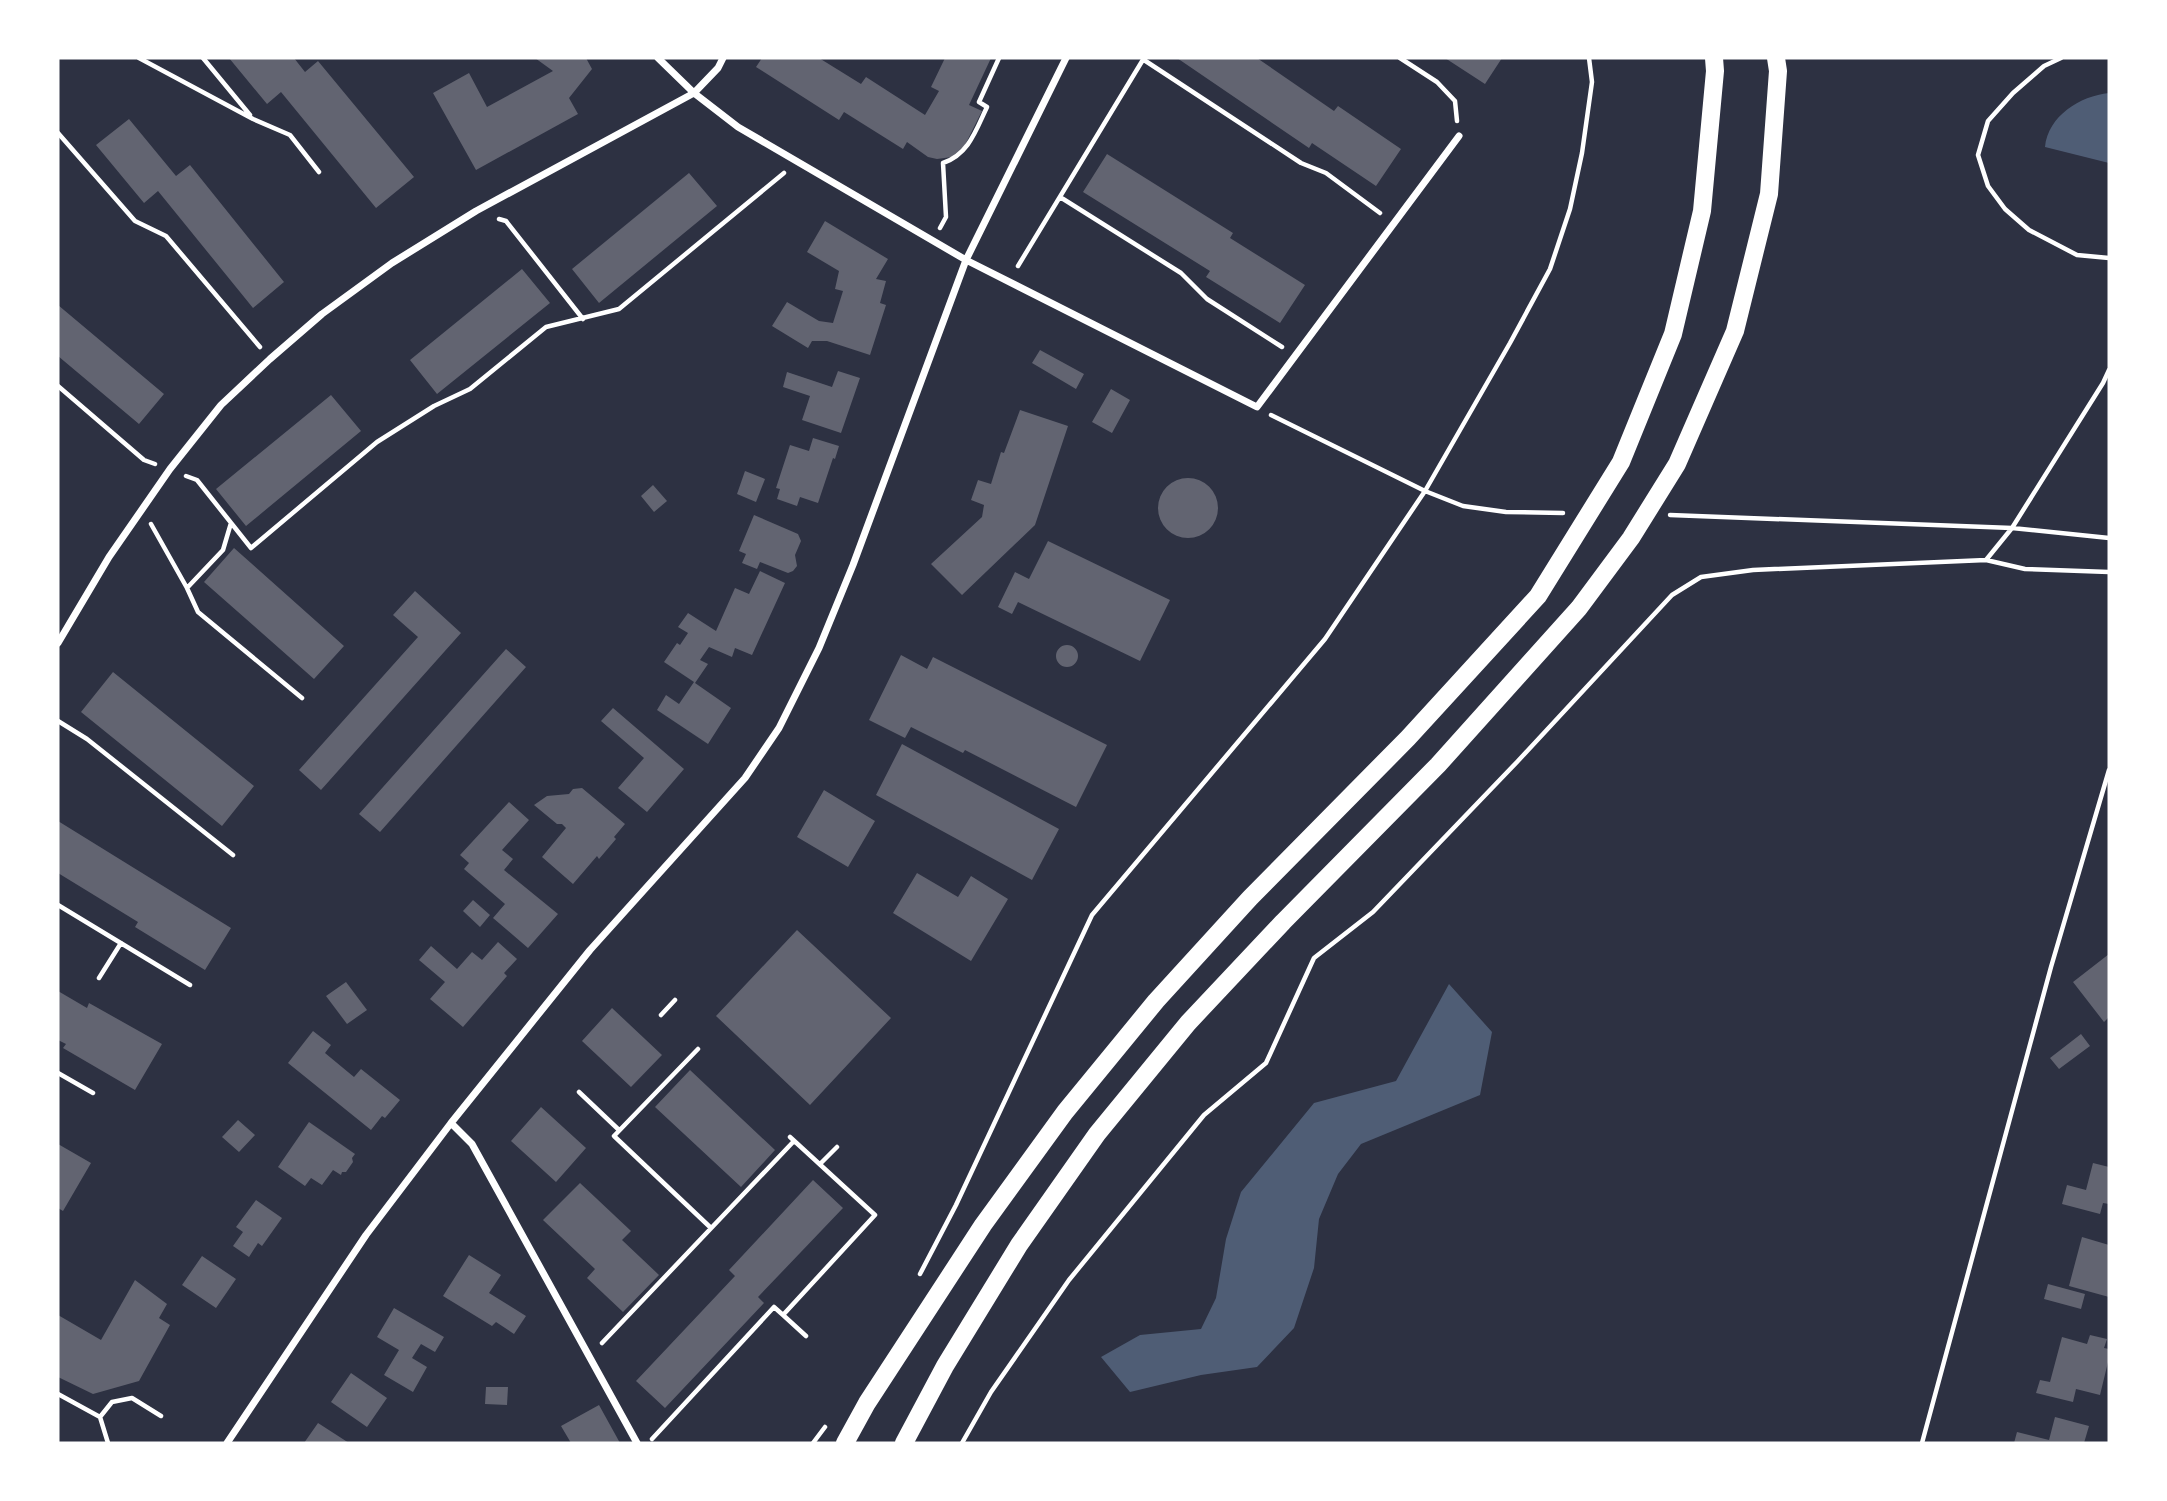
<svg xmlns="http://www.w3.org/2000/svg" width="2167" height="1501" font-family="'IBM Plex Sans',sans-serif">
<rect width="100%" height="100%" fill="#2d3142"/>
<path fill="#4f5d75" d="M2109 93V163L2045 147C2048 116 2080 96 2109 93Z
M1449 984 1492 1032 1480 1095 1361 1144 1338 1174 1319 1219 1314 1268 1294 1328 1257 1367 1201 1375 1130 1392 1101 1357 1140 1335 1201 1329 1216 1298 1226 1239 1241 1192 1314 1103 1396 1081Z"/>
<path fill="#626471" d="M229 58H294L305 72 318 61 414 177 376 208 281 92 267 104Z
M535 58H586L592 69 569 98 578 114 476 170 433 93 469 73 487 107 553 71Z
M762 58H819L861 84 866 77 925 115 939 91 931 87 945 58H991L969 105 982 111 965 145 952 157 937 159 928 157 907 142 903 149 844 112 839 120 756 67Z
M1177 58H1257L1334 111 1338 106 1401 149 1376 186 1312 143 1309 148Z
M1445 58H1502L1485 84Z
M129 119 176 176 190 165 284 282 253 308 158 191 144 203 96 145Z
M1107 154 1233 233 1230 238 1305 285 1280 323 1206 277 1210 271 1083 192Z
M689 173 717 206 599 303 572 269Z
M825 221 888 259 876 279 886 281 880 303 886 305 870 355 827 341H812L808 348 772 326 787 302 819 321 833 323 843 291 835 289 839 271 807 252Z
M522 269 550 303 437 394 410 360Z
M58 305 164 394 139 424 58 356Z
M1040 350 1084 374 1076 389 1032 363Z
M838 371 860 378 841 433 802 420 810 396 783 387 787 372 832 387Z
M1111 389 1130 400 1112 433 1092 422Z
M331 395 361 431 246 526 216 489Z
M1020 410 1068 426 1035 525 962 595 931 564 982 517 984 505 971 500 978 480 991 484 1001 452 1004 453Z
M813 438 839 446 835 459 833 458 818 503 800 497 797 506 777 499 780 489 776 488 790 445 809 451Z
M745 471 765 479 756 502 737 494Z
M1158 508a30 30 0 1 1 60 0a30 30 0 1 1-60 0Z
M653 485 667 501 654 512 641 496Z
M754 515 798 534 801 541 795 555 797 566 793 571 788 573 760 562 757 569 742 563 746 554 739 551Z
M1048 541 1170 600 1140 661 1018 602 1012 614 998 607 1015 572 1029 579Z
M234 548 344 646 314 679 204 582Z
M760 571 785 583 752 655 735 648 732 657 709 647 700 660 708 664 695 683 731 708 708 744 657 710 666 695 679 704 694 682 664 662 677 643 680 645 688 633 678 627 688 613 716 631 735 588 749 594Z
M415 591 461 633 321 790 299 770 418 637 393 615Z
M1056 656a11 11 0 1 1 22 0a11 11 0 1 1-22 0Z
M506 649 526 667 380 832 359 814Z
M901 655 927 669 933 657 1107 745 1076 807 965 750 963 753 911 727 905 738 869 720Z
M113 672 254 786 222 826 81 712Z
M613 708 684 769 647 812 618 788 644 758 601 721Z
M902 744 1059 829 1032 880 876 795Z
M582 788 625 824 614 837 616 839 599 859 597 856 573 884 542 857 566 828 562 824H557L534 805 547 796 569 794 573 789Z
M824 790 875 821 848 867 797 837Z
M509 802 529 820 502 850 513 859 504 870 558 914 528 948 493 918 505 904 464 869 469 863 460 855Z
M58 821 231 928 205 970 135 927 138 922 58 873Z
M917 873 958 897 971 876 1008 899 971 961 893 913Z
M473 900 490 915 480 927 463 911Z
M797 930 891 1018 810 1105 716 1016Z
M498 942 517 959 504 973 507 976 463 1027 430 999 445 982 419 960 431 946 457 969 472 952 482 960Z
M2109 954V1017L2104 1022 2073 982Z
M346 982 367 1010 347 1024 326 996Z
M58 991 87 1008 89 1003 162 1044 135 1090 63 1048 66 1044 58 1040Z
M612 1008 662 1055 631 1087 582 1041Z
M313 1031 331 1045 325 1053 354 1077 361 1069 400 1100 385 1118 382 1116 371 1130 288 1063Z
M2081 1034 2090 1046 2059 1069 2050 1058Z
M690 1070 775 1150 741 1187 655 1107Z
M541 1107 586 1148 556 1182 511 1141Z
M238 1120 255 1135 239 1152 222 1137Z
M309 1122 355 1154 352 1158 353 1162 346 1172H342L341 1175 333 1170 322 1185 311 1178 305 1186 278 1167Z
M58 1144 91 1163 63 1211 58 1208Z
M2093 1163 2109 1167V1204L2103 1203 2100 1214 2062 1204 2067 1185 2086 1190Z
M813 1180 843 1208 758 1297 764 1303 665 1408 636 1381 735 1276 729 1270Z
M580 1183 631 1231 622 1240 659 1275 623 1312 587 1278 595 1269 543 1220Z
M256 1200 282 1218 262 1246 258 1243 249 1257 233 1246 243 1232 236 1227Z
M2082 1237 2109 1245V1297L2069 1286Z
M469 1255 501 1275 489 1293 526 1316 514 1334 496 1322 492 1326 443 1296Z
M202 1256 236 1279 216 1308 182 1285Z
M135 1280 167 1304 159 1318 170 1325 139 1381 93 1394 58 1377V1315L101 1340Z
M2048 1284 2085 1294 2081 1309 2044 1299Z
M394 1308 444 1337 435 1352 421 1344 412 1358 427 1367 413 1392 384 1375 399 1350 377 1337Z
M2090 1335 2107 1339 2104 1348 2109 1349V1358L2100 1395 2076 1389 2073 1402 2036 1393 2040 1380 2050 1382 2062 1337 2087 1344Z
M351 1373 387 1398 367 1427 331 1402Z
M486 1387H508L507 1405 485 1404Z
M599 1405 620 1443H571L561 1426Z
M2055 1417 2089 1426 2084 1443H2014L2017 1432 2049 1440Z
M318 1423 349 1443H304Z"/>
<g fill="none" stroke-linecap="round" stroke-linejoin="round">
<path stroke="#fff" stroke-width="4.5" d="M139 58 253 119 290 135 319 172
M203 58 250 115
M1400 58 1437 82 1455 101 1457 121
M2061 58 2044 66 2013 93 1988 121 1978 155 1988 186 2005 209 2029 230 2077 255 2109 258
M1144 60 1301 163 1326 173 1380 213
M58 133 135 221 166 236 260 347
M1060 197 1181 273 1207 299 1282 347
M499 219 506 221 583 319
M940 228 946 217 943 163C969 154 976 130 987 107L979 102 999 58
M1018 266 1144 58
M58 386 144 460 155 464
M1271 415 1425 491 1463 506 1506 512 1563 513
M186 476 197 480 251 548 377 442 434 406 470 389 546 327 619 309 784 173
M1670 515 2012 528 2109 538
M151 524 187 588 198 612 302 698
M1986 560 2012 528 2103 383 2109 370
M187 588 223 550 231 523
M58 721 87 739 233 855
M58 905 190 985
M99 978 121 943
M661 1015 675 1000
M698 1049 614 1136 711 1228
M58 1073 93 1093
M579 1092 619 1130
M820 1164 837 1147
M920 1274 956 1205 1092 915 1325 639 1425 491 1510 343 1550 269 1570 209 1582 153 1592 82 1589 58
M783 1315 806 1336
M602 1343 794 1141
M58 1394 100 1417 108 1443
M100 1417 112 1402 132 1398 161 1416
M652 1439 774 1307 783 1315 875 1215 790 1137
M813 1443 825 1427
M962 1443 991 1392 1069 1280 1204 1115 1266 1063 1314 958 1373 912 1517 762 1672 595 1701 577 1753 570 1986 560 2025 569 2109 572
M1922 1443 2051 967 2109 770"/>
<path stroke="#fff" stroke-width="7" d="M658 58 694 93 738 127 966 260 1257 407 1459 136
M58 643 109 557 170 469 221 405 270 359 322 314 392 263 476 211 694 93 718 68 723 58
M451 1123 472 1144 637 1443
M227 1443 366 1235 451 1123 590 950 745 778 779 728 819 648 853 565 966 260 1066 58"/>
<path stroke="#fff" stroke-width="18" d="M845 1443 867 1403 983 1225 1065 1112 1156 1001 1250 898 1408 738 1538 596 1621 462 1673 334 1702 211 1715 71 1714 58
M904 1443 945 1366 1019 1245 1097 1134 1188 1023 1283 922 1438 765 1579 608 1631 538 1677 464 1735 331 1769 194 1778 71 1776 58"/>
</g>
<rect width="2167" height="1501" fill="none" stroke="#ffffff" stroke-width="119"/>
</svg>
